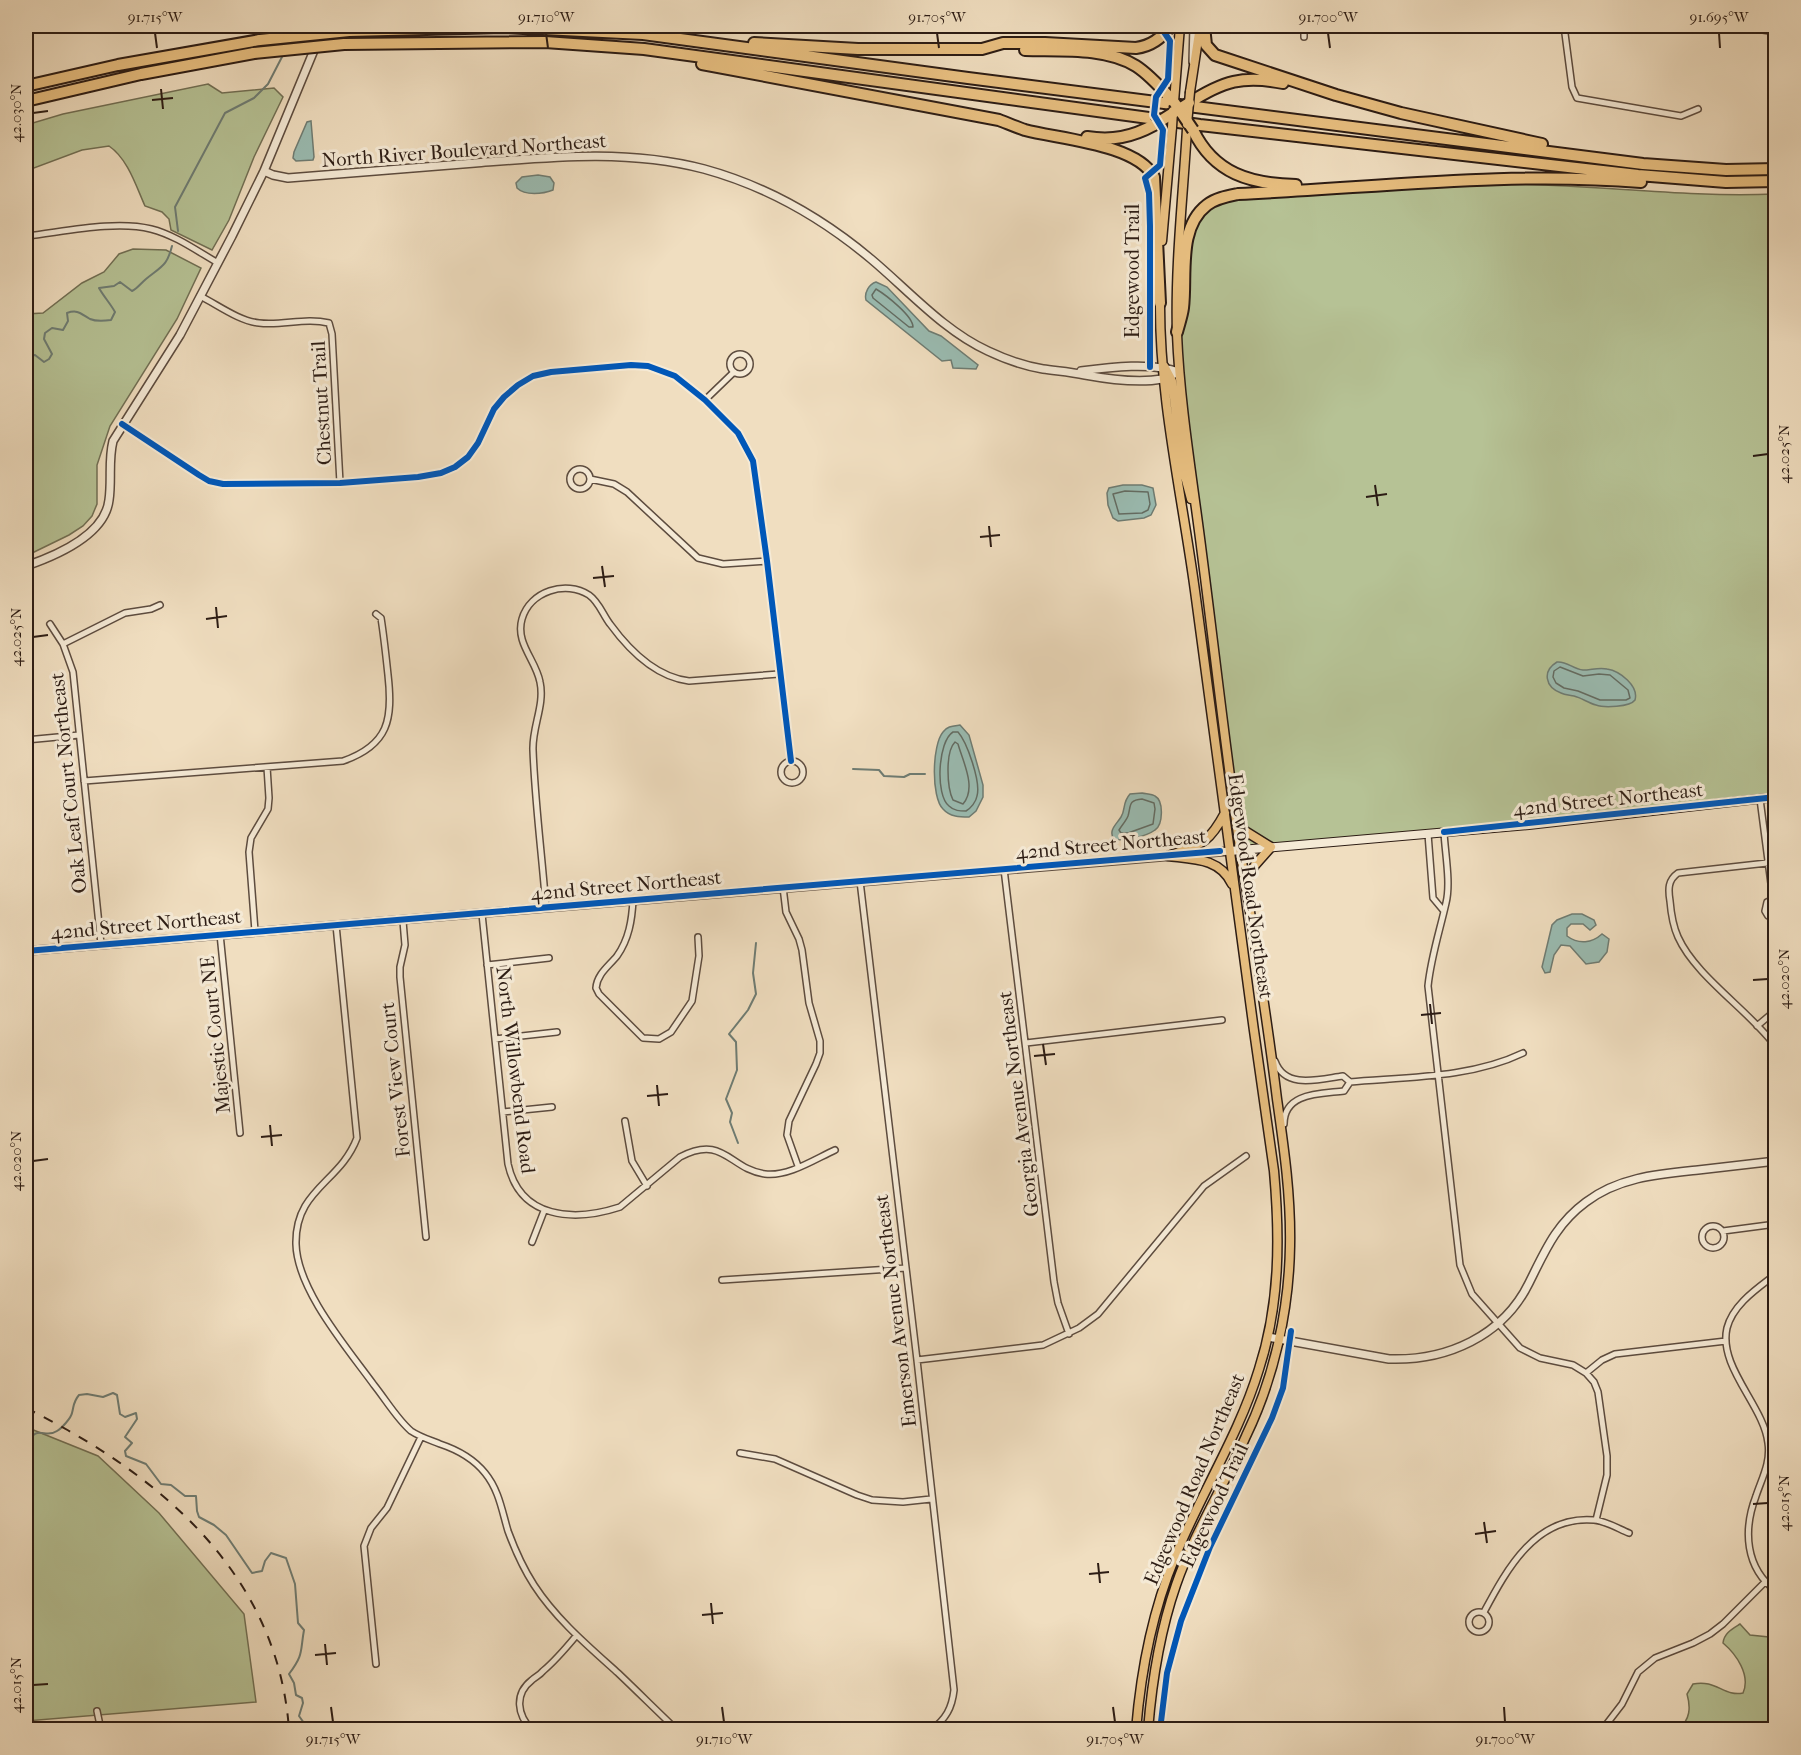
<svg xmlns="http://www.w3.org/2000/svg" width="1801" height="1755" font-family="'IM FELL French Canon',serif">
<rect width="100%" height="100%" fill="#f0dec0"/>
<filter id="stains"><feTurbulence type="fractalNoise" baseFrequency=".00333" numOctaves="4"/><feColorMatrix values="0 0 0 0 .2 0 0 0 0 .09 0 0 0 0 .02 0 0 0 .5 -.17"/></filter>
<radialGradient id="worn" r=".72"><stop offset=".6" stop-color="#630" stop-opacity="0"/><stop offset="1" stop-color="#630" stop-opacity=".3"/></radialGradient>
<path fill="#b6c295" stroke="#716f54" stroke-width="1.5" d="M208 84 222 93 274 88 283 97 254 157 229 220 212 250 171 230 169 219 162 212 145 206C136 186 128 159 109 146L82 150 26 171V125L63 114Z
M1509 184C1598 185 1687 198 1775 194V797L1241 850 1177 332 1191 227 1222 197Z
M133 249 166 250 201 268 177 319 110 426 97 465V504L92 516 83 526 69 535 26 556V314L43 313 82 283 104 272 119 254Z
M26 1427 98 1456 159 1513 244 1614 256 1702 26 1721Z
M1740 1624 1750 1635 1769 1637 1775 1643V1729H1679C1690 1719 1691 1708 1687 1694L1693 1684C1716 1679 1724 1697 1743 1693 1751 1675 1736 1654 1723 1643 1724 1633 1732 1629 1740 1624Z"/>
<path fill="#9abcb2" stroke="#6e7c73" stroke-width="1.5" d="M311 121 314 157 313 160 296 161 293 158 294 152 307 122Z
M538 175 550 177 554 183 553 190C543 194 525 196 517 188L516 183 522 177Z
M876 282 887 287 929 331 941 336 978 365 976 369 953 368 951 360 942 361 866 300C864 293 869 284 876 282Z
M1123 485H1142L1153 488 1156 505 1151 515 1144 518 1118 521 1113 518 1108 505 1107 493 1109 488Z
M1557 662C1567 661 1573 669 1583 670 1591 670 1599 667 1607 669 1620 671 1639 686 1635 700 1630 707 1604 708 1596 705 1588 703 1582 698 1574 696 1570 695 1565 695 1561 693 1545 687 1542 671 1557 662Z
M960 725 969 735 983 785V797L976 811 969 817C960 817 950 817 943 809 931 797 932 745 943 732 947 726 954 726 960 725Z
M1142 793C1146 794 1152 794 1155 796 1164 801 1163 825 1155 830 1144 838 1127 839 1114 840 1108 830 1116 825 1121 817 1126 809 1122 803 1130 794Z
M1572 914H1582L1594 920 1596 925 1590 930 1583 924H1571L1567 928V936C1579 945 1592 943 1602 934L1609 939 1607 952 1599 962 1586 964 1570 946 1561 945 1554 955 1550 972 1545 973 1542 967 1552 925 1557 920Z"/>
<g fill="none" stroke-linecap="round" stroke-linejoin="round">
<path stroke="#636c63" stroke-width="1.5" d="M876 289C886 295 913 316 913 327H909L873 298 872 295Z
M1125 491 1148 492 1150 504 1148 510 1142 513 1119 514 1113 494Z
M1560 667 1583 676 1599 674 1610 675 1628 690 1630 698 1626 700H1600L1578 691 1564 688 1556 683 1553 677 1554 671Z
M953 732H958C967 742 981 782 977 796 976 802 971 808 966 811 960 811 954 811 949 806 935 795 938 741 953 732Z
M955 742 958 744C963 762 977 788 963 804L953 800C947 788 945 752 955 742Z
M1142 799 1154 803 1155 809 1153 824 1128 833H1121L1119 830C1122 825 1126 821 1128 816 1131 806 1128 800 1142 799Z"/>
<path stroke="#6e7c73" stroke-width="2" d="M285 26 286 35
M178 231 175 207 225 113 254 98 268 84 283 55
M26 359 29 356 35 355 44 362 49 359 52 354 44 339 45 333 52 328 63 330 68 321 67 313C78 309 81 314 90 319 97 322 104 321 111 320L115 312C110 303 104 297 99 288L114 286 120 282 132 291C138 288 141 283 146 279 162 266 167 266 172 246
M853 769 879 770 884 776 904 777 910 774H925
M738 1143 730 1122 732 1113 726 1099 737 1070 736 1042 729 1034 748 1010 756 994 753 973 756 943
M26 1445C38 1422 44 1440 57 1431 62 1428 71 1418 72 1413 74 1406 73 1402 79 1395L87 1394 103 1397 113 1393 117 1395 120 1414 125 1417 136 1413 137 1419 125 1437 132 1443 125 1451 126 1456 146 1464 161 1484 171 1485 185 1496H196L197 1511 199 1517 214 1525 226 1535 252 1573 262 1571 265 1561 271 1553 286 1558 295 1584 298 1623 304 1630C300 1652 304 1654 289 1674L294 1683 296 1695 302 1698 303 1703 299 1716 304 1723 303 1730"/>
<defs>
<path id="minor" d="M1304 26V37
M1564 26 1572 87 1577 98 1681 116 1698 109
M1736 26 1776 32
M1564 28 1588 26
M1192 62 1193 26
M26 236C63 232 115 220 151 229 175 235 197 251 218 263
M200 296C218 305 239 321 259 323 283 326 305 317 329 323L332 334 340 483
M730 364a10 10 0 1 1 20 0a10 10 0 1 1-20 0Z
M705 400 734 372
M122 424 199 475 209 481 223 484 340 483 418 477 441 473 455 467 468 457 478 443 494 409 504 397 518 385 533 376 551 372 631 365 648 366 675 376 705 400 738 433 753 461 767 561 791 761
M570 479a10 10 0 1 1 20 0a10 10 0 1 1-20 0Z
M590 479 614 484 627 492 698 558 723 564 767 561
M50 624 63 644 73 672 101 944
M63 644 125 613 151 609 160 605
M26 740 79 735
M781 772a11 11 0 1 1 22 0a11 11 0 1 1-22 0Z
M84 781 343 761C389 745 393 719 388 675 386 656 384 637 381 618L376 614
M1760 799 1773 899
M1444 832C1445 853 1451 883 1446 903 1440 930 1431 957 1428 986L1460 1265 1472 1294 1520 1348 1540 1358 1573 1365 1586 1373 1594 1382 1598 1392 1607 1456V1475L1596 1520
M1428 834 1433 898 1443 910
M1776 862 1678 873C1668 880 1668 889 1670 901 1671 913 1673 926 1678 937 1696 977 1750 1011 1776 1047
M1004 869 1054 1282 1058 1303 1069 1334
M860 881 917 1360 954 1690C952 1708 946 1719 931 1730
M783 887 786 912 799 939 802 950 809 1003 820 1041V1053L816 1064 789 1121 787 1135 798 1166
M1774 899 1767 902 1765 911 1768 916 1776 917
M633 900C632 920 629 939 617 956 609 966 597 974 596 988L599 994 643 1038 659 1039 671 1032 692 1001 699 956 698 937
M546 908C542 855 535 803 533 750 532 727 545 705 540 682 536 660 515 643 522 619 530 591 566 580 589 595 599 602 603 615 610 624 629 650 656 677 689 681L779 674
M482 914 508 1164C520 1219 574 1222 620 1207L680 1157C724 1134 729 1169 765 1174 788 1177 815 1159 835 1150
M403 921 405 945 400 967V977L426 1237
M336 925 357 1138C340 1183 295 1189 296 1244 297 1290 348 1349 374 1385 386 1400 397 1419 411 1431 420 1437 430 1440 440 1444 458 1450 473 1458 485 1473 499 1490 502 1511 508 1531 515 1550 523 1568 534 1585 556 1619 588 1646 618 1673 638 1692 657 1711 677 1730
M255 931 249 852 251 838 268 809 269 798 267 767
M220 934 240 1133
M487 965 549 958
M1757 1026 1776 1010
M495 1039 557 1032
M1026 1043 1222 1020
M1275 1061C1285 1090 1320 1079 1343 1076L1350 1082C1407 1077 1471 1078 1523 1053
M503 1112 552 1107
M625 1121 632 1161 647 1186
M1284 1124C1284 1092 1321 1094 1344 1091L1350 1082
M1702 1237a11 11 0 1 1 22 0a11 11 0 1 1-22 0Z
M1723 1231 1776 1224
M532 1242 544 1211
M1776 1274C1758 1288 1733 1304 1727 1328 1718 1367 1764 1406 1768 1443 1771 1462 1762 1478 1756 1496 1743 1530 1745 1568 1776 1591
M722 1280 906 1268
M917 1360 1043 1345 1079 1328 1098 1314 1204 1186 1246 1156
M1586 1373 1602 1360 1615 1354 1726 1341
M740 1453 775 1459 857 1495 872 1500 903 1502 931 1499
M1469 1622a10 10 0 1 1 20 0a10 10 0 1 1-20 0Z
M1484 1612C1507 1569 1536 1515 1594 1520 1606 1521 1619 1529 1629 1533
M376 1664 364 1546 371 1528 387 1508 421 1437
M97 1711 101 1730
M532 1730C517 1715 514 1694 532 1680 535 1677 540 1675 543 1671 555 1661 566 1648 576 1636
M1602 1730 1622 1704 1638 1672 1655 1658 1693 1643 1710 1634 1723 1624 1764 1583"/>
<path id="tertiary" d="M264 171 273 175 288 178C350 173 412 168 475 163 551 157 628 149 704 169 766 186 822 218 871 259 908 290 944 331 988 351 1005 359 1024 366 1043 369 1057 371 1071 372 1085 375 1107 379 1140 383 1162 379 1168 378 1174 374 1179 372
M1081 371C1111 367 1152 362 1179 372
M26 566C55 556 105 535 109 500 112 480 108 461 113 441L180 335 232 236 264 171 324 26
M1182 855 1230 851
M26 951 1171 856
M1268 1337 1389 1359C1447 1361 1503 1336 1529 1283 1545 1251 1556 1224 1586 1202 1619 1177 1659 1174 1698 1170 1724 1167 1750 1164 1776 1161"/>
<path id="secondary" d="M1230 851 1529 825 1776 797"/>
<path id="primary" d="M1190 92 1200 26
M1174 102 1180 26
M1162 241 1172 127
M1164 366 1172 381 1182 465 1191 499
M1237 822 1245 831 1271 847 1255 865 1246 881
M1171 855C1202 844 1209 843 1225 813
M1168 856C1193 859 1220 858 1232 884
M1136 1730C1141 1670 1152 1612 1175 1557 1201 1493 1239 1435 1259 1369 1280 1304 1280 1238 1274 1171 1246 978 1220 785 1195 591 1182 495 1159 397 1160 299
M1148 1730C1152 1681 1160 1631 1176 1585 1194 1533 1224 1486 1246 1436 1274 1378 1289 1311 1290 1246 1291 1196 1284 1148 1277 1099 1267 1017 1254 936 1241 855 1226 755 1215 654 1202 554 1193 481 1180 407 1177 334 1175 265 1183 197 1187 129"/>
<path id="motorway" d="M1204 26 1206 45 1215 55 1336 95 1401 113 1542 144
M349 31 503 27 643 34 968 78 1643 164 1726 170 1776 169
M754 43 858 49H982L1003 43H1045L1136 48C1151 46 1162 38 1170 26
M344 44 545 42 644 49 1200 125 1638 175 1726 182 1776 181
M1025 50C1060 51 1105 47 1136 66 1150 75 1162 89 1174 102
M702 64 999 120C1007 123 1016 127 1025 130 1059 139 1137 144 1154 177L1160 303
M26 86 118 65 260 40
M26 101 141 74 254 53
M1189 103C1223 81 1243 75 1283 83
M1193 130C1214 174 1251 184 1296 185
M1087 137C1112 141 1132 137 1154 125
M1177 332C1179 324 1182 316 1183 308 1187 276 1177 228 1207 205 1216 198 1228 196 1238 194 1373 188 1506 171 1641 182"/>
</defs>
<use href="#minor" stroke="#5d4c3f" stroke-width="8"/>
<use href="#tertiary" stroke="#5d4c3f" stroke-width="10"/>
<use href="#secondary" stroke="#2c1c14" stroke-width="10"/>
<use href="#primary" stroke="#2c1c14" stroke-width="11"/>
<use href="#motorway" stroke="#2c1c14" stroke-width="14"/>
<use href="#minor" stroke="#f5ead6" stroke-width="5"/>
<use href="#tertiary" stroke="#f5ead6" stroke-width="7"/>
<use href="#secondary" stroke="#f5ead6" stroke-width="8"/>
<use href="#primary" stroke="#e8bf80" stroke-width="8"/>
<use href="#motorway" stroke="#e8bf80" stroke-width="10"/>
<path stroke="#2c1c14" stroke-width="2" stroke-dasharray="10 10" stroke-linecap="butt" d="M26 1408C157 1473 278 1572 289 1730"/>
<defs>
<path id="primary-bridge" d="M1187 124 1190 92
M1172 127 1173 111"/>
<path id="motorway-bridge" d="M260 40 349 31
M254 53 344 44
M1174 102 1193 130
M1154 125 1189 103"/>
</defs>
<use href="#primary-bridge" stroke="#2c1c14" stroke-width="11" stroke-linecap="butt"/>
<use href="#motorway-bridge" stroke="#2c1c14" stroke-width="14" stroke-linecap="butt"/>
<use href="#primary-bridge" stroke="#e8bf80" stroke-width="8"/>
<use href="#motorway-bridge" stroke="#e8bf80" stroke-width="10"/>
<defs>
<path id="cycleway" d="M1150 367V226L1149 193 1145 178 1160 165 1163 130 1154 115 1156 97 1168 79 1170 41 1160 26
M122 424 199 475 209 481 223 484 340 483 418 477 441 473 455 467 468 457 478 443 494 409 504 397 518 385 533 376 551 372 631 365 648 366 675 376 705 400 738 433 753 461 767 561 791 761
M1444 832 1776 797
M26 951 1220 851
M1160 1730 1167 1673 1181 1621 1210 1547 1272 1418 1283 1388 1291 1331"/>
</defs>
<use href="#cycleway" stroke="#f5ead6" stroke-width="10"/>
<use href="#cycleway" stroke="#0057b8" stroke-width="6"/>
</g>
<path fill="none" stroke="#2c1c14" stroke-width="2" d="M155 33 157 48M546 33 548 48M937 33 939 48M1328 33 1330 48M1719 33 1720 48M161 89 163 109M152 100 173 98M33 113 48 111M1753 456 1768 454M1375 485 1378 506M1366 497 1387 494M989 526 991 547M980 537 1000 535M602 566 605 587M593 578 614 576M216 607 218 628M206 619 227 616M33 637 48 635M1753 980 1768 979M1430 1004 1432 1024M1421 1015 1441 1013M1043 1044 1046 1065M1034 1056 1055 1054M657 1085 659 1106M647 1096 668 1094M270 1125 272 1146M261 1137 282 1135M33 1161 48 1159M1753 1504 1768 1503M1484 1522 1487 1543M1475 1534 1496 1531M1098 1563 1100 1583M1089 1574 1109 1572M711 1603 713 1624M702 1615 723 1613M325 1644 327 1665M315 1655 336 1653M33 1685 48 1684M331 1707 333 1722M722 1707 724 1722M1113 1707 1115 1722M1504 1707 1505 1722"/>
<g text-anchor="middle" stroke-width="6" stroke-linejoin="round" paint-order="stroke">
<g font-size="20" fill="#2c1c14" stroke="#f5ead6">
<text transform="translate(464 150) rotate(-4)" y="7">North River Boulevard Northeast</text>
<text transform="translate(1132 271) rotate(-90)" y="7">Edgewood Trail</text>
<text transform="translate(321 403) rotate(-93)" y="7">Chestnut Trail</text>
<text transform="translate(68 783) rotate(-96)" y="7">Oak Leaf Court Northeast</text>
<text transform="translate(1608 799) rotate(-6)" y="7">42nd Street Northeast</text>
<text transform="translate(1111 844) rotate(-5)" y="7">42nd Street Northeast</text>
<text transform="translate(626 885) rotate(-5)" y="7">42nd Street Northeast</text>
<text transform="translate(1251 886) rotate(82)" y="7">Edgewood Road Northeast</text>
<text transform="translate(146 924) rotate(-5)" y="7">42nd Street Northeast</text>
<text transform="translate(215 1035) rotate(-96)" y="7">Majestic Court NE</text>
<text transform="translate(516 1070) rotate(83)" y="7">North Willowbend Road</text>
<text transform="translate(395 1080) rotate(-96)" y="7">Forest View Court</text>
<text transform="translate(1018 1104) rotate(-97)" y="7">Georgia Avenue Northeast</text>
<text transform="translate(895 1311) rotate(-97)" y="7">Emerson Avenue Northeast</text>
<text transform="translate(1194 1479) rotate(-67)" y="7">Edgewood Road Northeast</text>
<text transform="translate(1214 1505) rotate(-65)" y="7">Edgewood Trail</text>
</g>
</g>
<rect width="1801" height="1755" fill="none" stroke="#f0dec0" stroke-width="66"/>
<rect x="33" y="33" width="1735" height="1689" fill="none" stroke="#2c1c14" stroke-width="2"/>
<g font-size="15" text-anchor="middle" fill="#2c1c14">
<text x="155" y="22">91.715°W</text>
<text x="546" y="22">91.710°W</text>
<text x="937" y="22">91.705°W</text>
<text x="1328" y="22">91.700°W</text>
<text x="1719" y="22">91.695°W</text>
<text transform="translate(16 113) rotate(-90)" y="5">42.030°N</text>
<text transform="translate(1784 454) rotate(-90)" y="5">42.025°N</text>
<text transform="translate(16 637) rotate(-90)" y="5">42.025°N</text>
<text transform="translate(1784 979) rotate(-90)" y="5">42.020°N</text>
<text transform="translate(16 1161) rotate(-90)" y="5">42.020°N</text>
<text transform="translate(1784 1503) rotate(-90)" y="5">42.015°N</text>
<text transform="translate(16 1685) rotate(-90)" y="5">42.015°N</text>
<text x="333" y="1744">91.715°W</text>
<text x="724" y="1744">91.710°W</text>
<text x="1115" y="1744">91.705°W</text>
<text x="1505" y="1744">91.700°W</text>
</g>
<rect width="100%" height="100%" filter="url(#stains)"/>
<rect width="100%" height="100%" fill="url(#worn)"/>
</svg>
